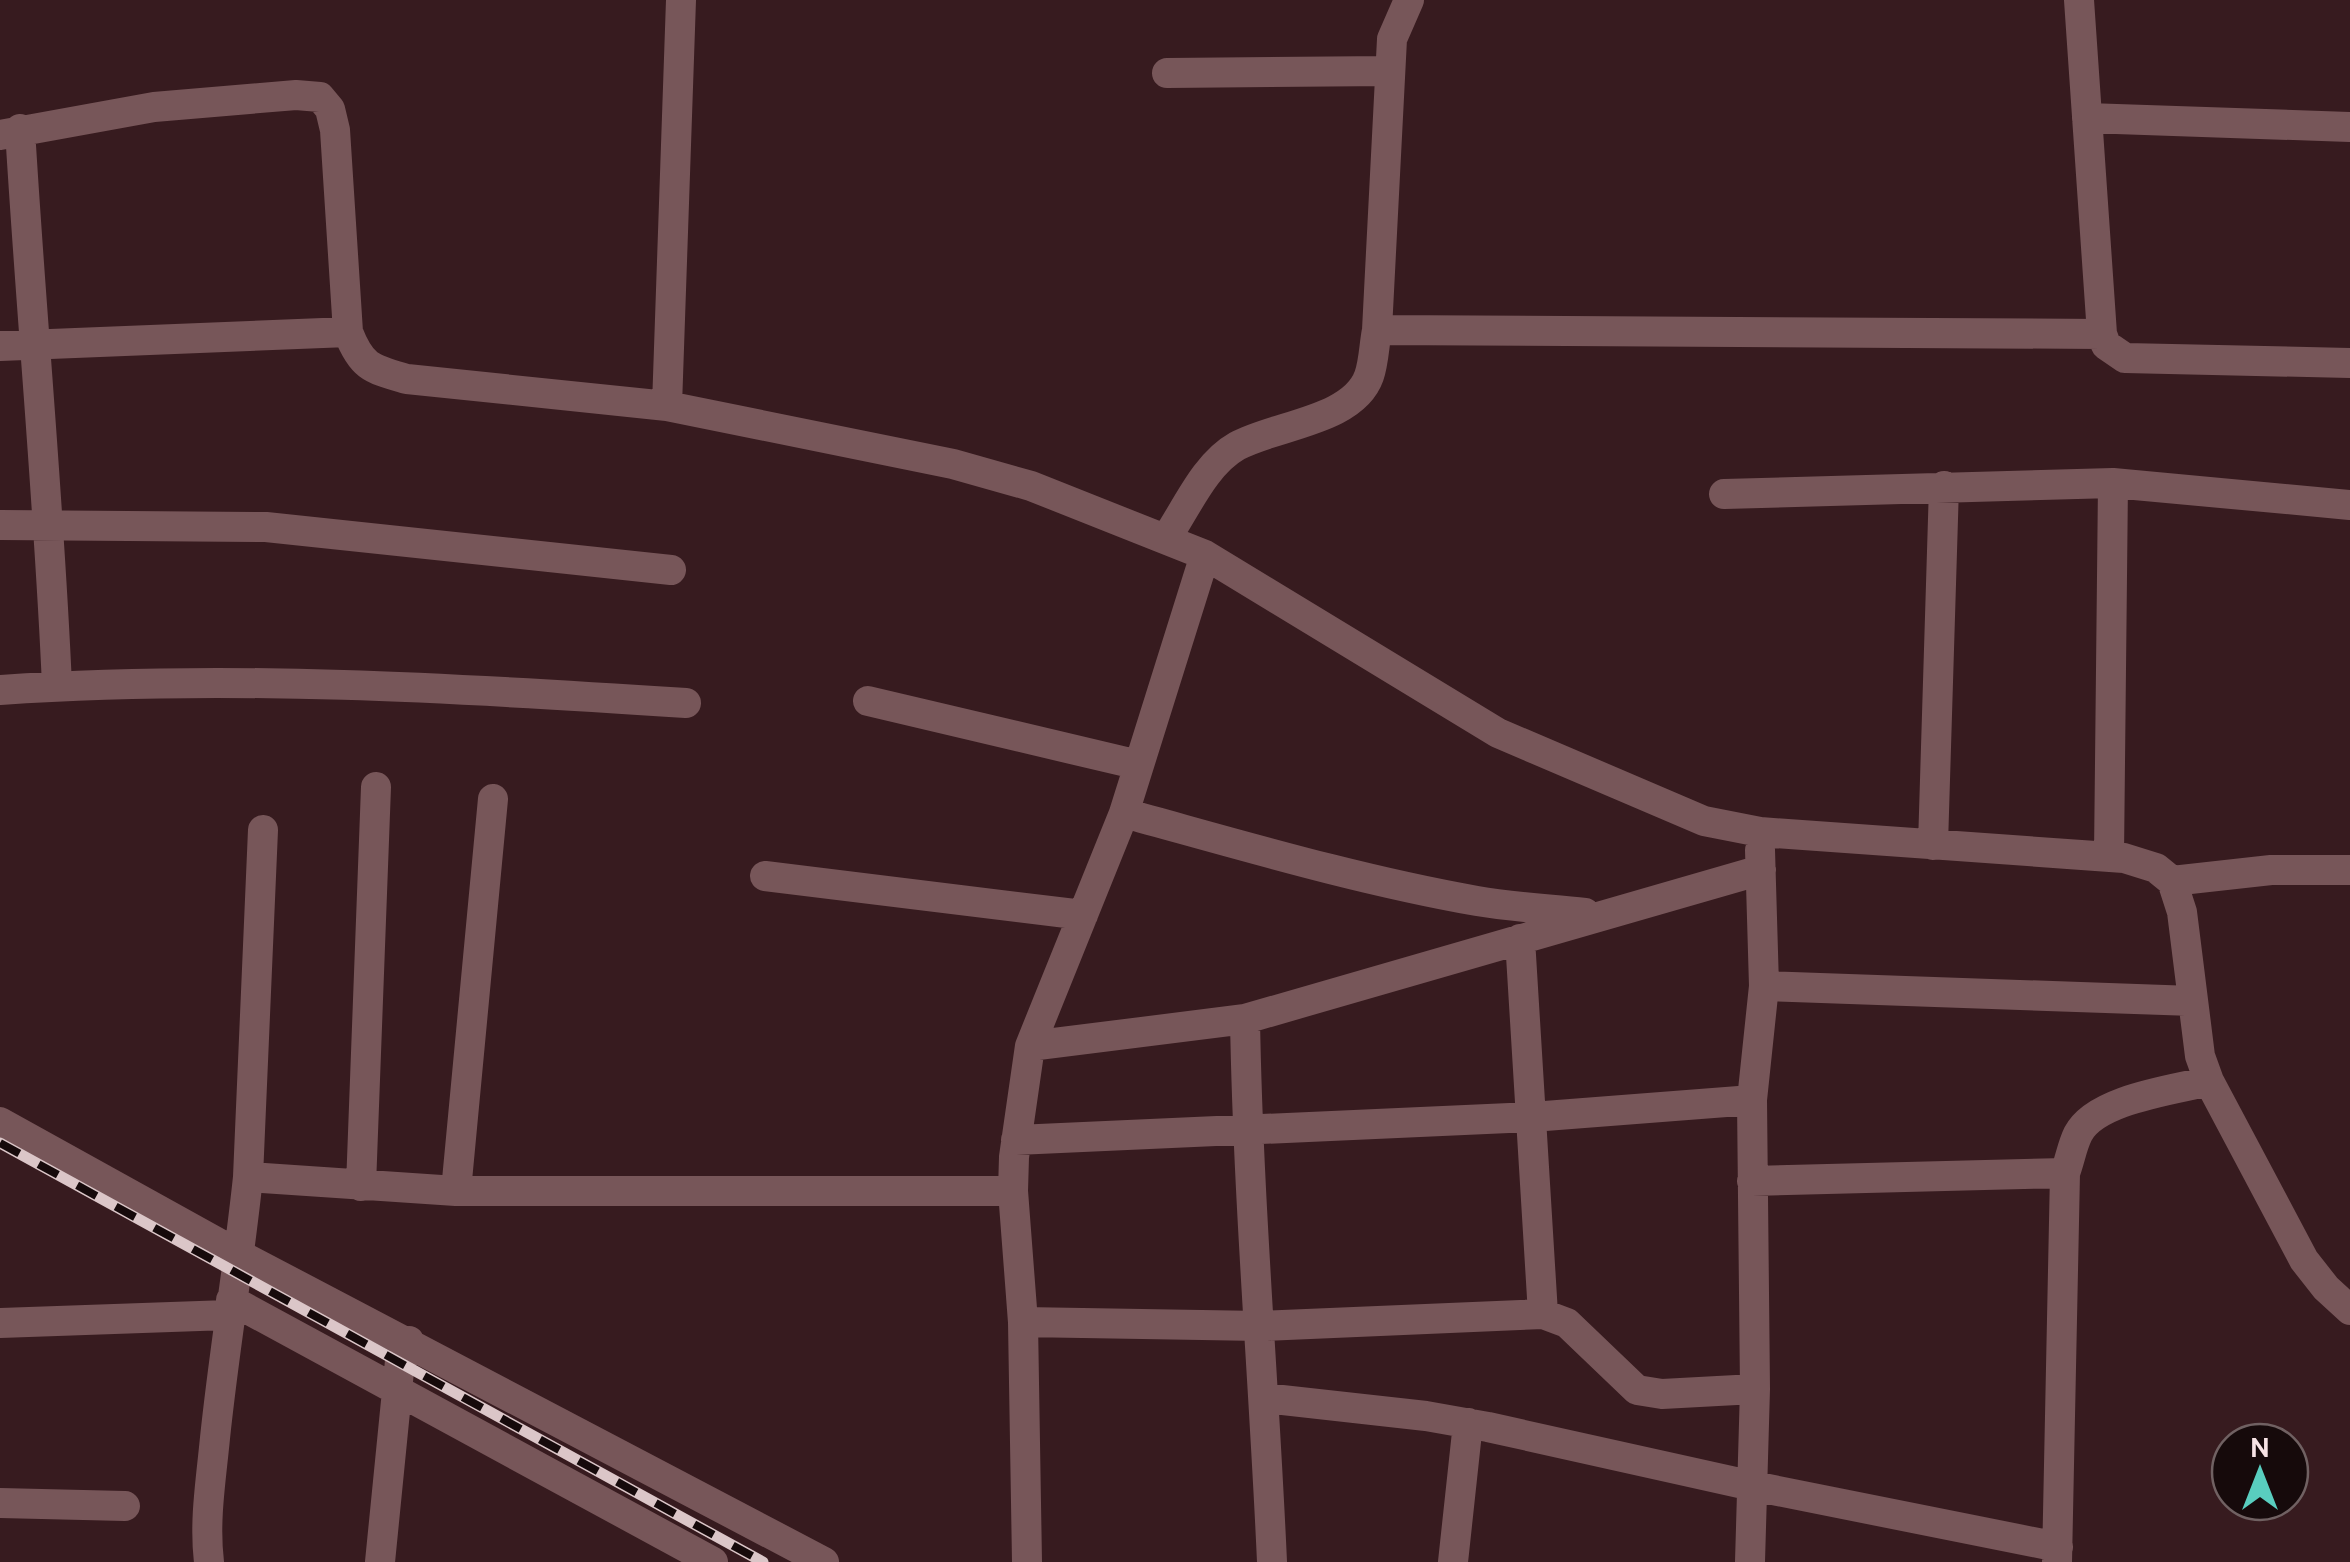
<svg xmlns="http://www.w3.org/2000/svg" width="2350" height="1562" font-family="Cabin,sans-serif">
<rect width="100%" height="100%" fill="#371b1f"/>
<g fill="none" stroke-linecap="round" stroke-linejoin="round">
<path stroke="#775659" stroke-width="30" d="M2079 0 2102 334 2106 345 2125 358 2350 363
M1167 73 1389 71
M2087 118 2350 127
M20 129C31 315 49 500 57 686
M0 135 154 107 296 95 320 97 330 109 335 130 348 332C362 368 372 369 407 379L667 406 953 464 1031 486 1205 555 1498 733 1704 821 1760 832 2124 858 2156 868 2172 881 2182 912 2200 1056 2209 1081 2304 1260 2326 1288 2350 1310
M1377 330 2102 334
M0 346 348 332
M667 406 681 0
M1724 494 2113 483 2350 505
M0 525 266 527 671 570
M1167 537C1187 507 1205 464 1237 446 1275 425 1353 421 1369 376 1374 362 1374 345 1377 330L1392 39 1409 0
M0 690C228 674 459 688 686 703
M868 701 1139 765
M1124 813C1241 845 1358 880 1477 901 1512 907 1549 909 1585 913
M263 830 248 1177 456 1191H1013
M1933 845 1944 486
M2109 856 2113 483
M765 876 1083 915
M2172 881 2271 870H2350
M1520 939 1543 1314
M1764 986 2193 1001
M1245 1019C1248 1200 1264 1381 1272 1562
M1030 1046 1245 1019 1761 870
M0 1122 240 1255 824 1562
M1016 1140 1532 1117 1752 1100
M1752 1181 2065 1173
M361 1186 376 787
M456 1191 493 799
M231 1300 713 1562
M1023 1322 1261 1326 1543 1314 1567 1323 1637 1390 1662 1394 1755 1389
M0 1323 228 1315
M1264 1398 1426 1416 1488 1427 1753 1486 2058 1547
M0 1503 125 1506
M209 1562C204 1521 211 1480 215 1438 224 1351 239 1264 248 1177
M380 1562 400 1361 409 1341
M1027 1562 1023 1322 1013 1191 1014 1157 1030 1046 1124 813 1205 555
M1453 1562 1468 1423
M1750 1562 1755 1389 1752 1100 1764 986 1760 850
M2057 1562 2065 1173C2070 1160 2072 1146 2078 1134 2096 1099 2174 1090 2209 1081"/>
<defs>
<path id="rail" d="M0 1143 763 1562"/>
</defs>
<use href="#rail" stroke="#dbc6c8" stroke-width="11"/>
<use href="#rail" stroke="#160a0b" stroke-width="8" stroke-dasharray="22" stroke-linecap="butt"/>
</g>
<g transform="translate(2260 1472)"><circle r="48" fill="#160a0b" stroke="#706162" stroke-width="2.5"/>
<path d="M0-8L18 38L0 25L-18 38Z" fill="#59cebf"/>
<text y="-15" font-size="28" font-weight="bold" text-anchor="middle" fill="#f7e3e5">N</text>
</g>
</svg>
